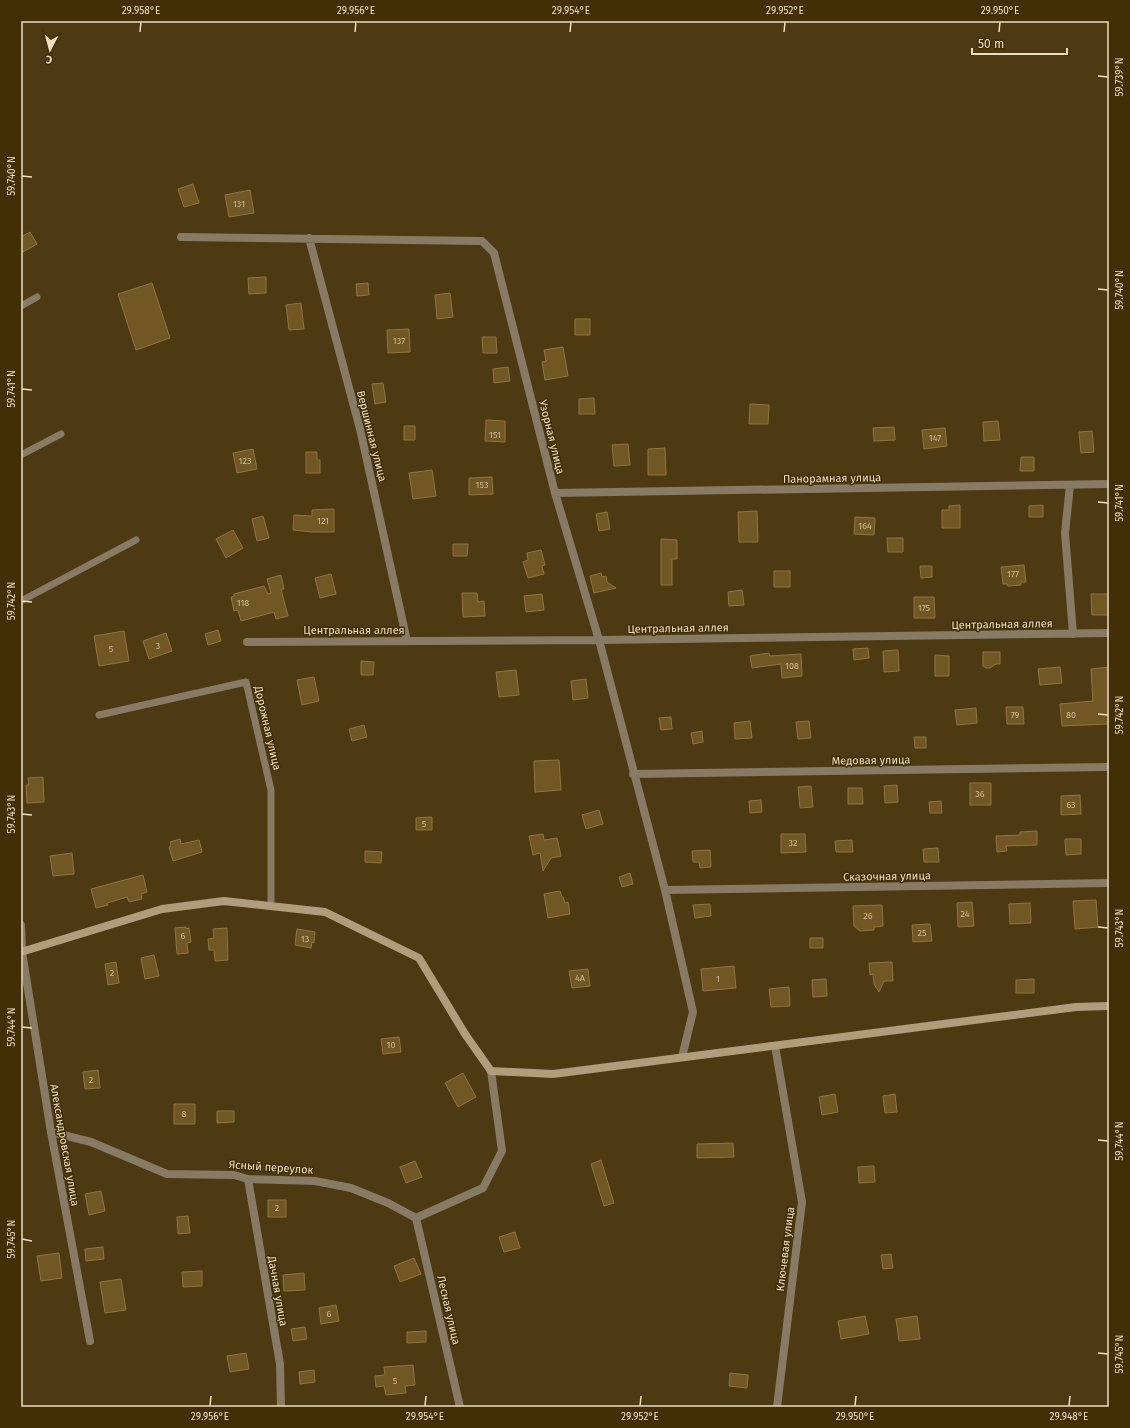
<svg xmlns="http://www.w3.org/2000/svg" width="1130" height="1428" font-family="'Fira Sans',sans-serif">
<rect width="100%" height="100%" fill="#4d3a12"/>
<path fill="#715723" stroke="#907541" d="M193 184 199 203 184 207 178 189Z
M250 190 254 213 229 217 225 195Z
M30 232 37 244 21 253V237Z
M266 277V293L249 294 248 278Z
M152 283 170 338 136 350 118 294Z
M368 283 369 295 357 296 356 284Z
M450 293 453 317 437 319 435 295Z
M301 303 304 329 289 330 286 305Z
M575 319H590V335H575Z
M409 329 410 352 388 353 387 330Z
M482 337H496L497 353H483Z
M563 347 568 376 545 380 542 362 546 361 544 350Z
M508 367 510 381 494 383 493 369Z
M383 383 386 402 375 404 372 384Z
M594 398 595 414H579V399Z
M750 404 769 405 768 424H749Z
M486 420 505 421V442L485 441Z
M998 421 1000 440 984 441 983 422Z
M404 426H415V440H404Z
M894 427 895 440 874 441 873 428Z
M945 428 947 446 924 449 922 430Z
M1092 431 1094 452 1081 453 1079 432Z
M628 444 630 465 614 466 612 445Z
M665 448 666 475H648V449Z
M253 449 257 469 237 473 233 453Z
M306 452H317V460H320V473H306Z
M1021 457H1034V471H1020Z
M432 470 436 496 413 499 409 473Z
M492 477 493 494 469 495V478Z
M960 505V528H942V510H949V506Z
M1043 505V517H1029V506Z
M334 509V532H313L293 530 294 515 312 516V510Z
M757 511 758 542H739L738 512Z
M607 512 610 529 599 531 596 514Z
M263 516 269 538 257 541 252 519Z
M855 517 875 518 874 535 854 534Z
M233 530 243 548 226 558 216 539Z
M887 538H903V552H888Z
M661 539 677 540V559H672V585H661Z
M453 544H468L467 556H453Z
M541 550 545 565 542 566 544 574 528 578 523 562 528 560 527 553Z
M1024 565 1026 582H1021V585L1008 586 1007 584H1003L1001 567Z
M920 566H932V577L921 578Z
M774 571H790V587H774Z
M601 573 602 577 606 576 607 582 616 588 594 593 590 576Z
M331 574 336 594 320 598 315 578Z
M281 575 284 589H281L288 616 276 619 274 612 241 621 238 610 234 611 231 597 234 596V594L264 586 268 594 271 593 267 579Z
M742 590 744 605 729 606 728 592Z
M462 593H477L478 602 484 601 485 616 463 617Z
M542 594 544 610 526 612 524 596Z
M1091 594H1109V615H1092Z
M914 597H934L935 618H914Z
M218 630 221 641 208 645 205 634Z
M124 631 129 661 99 666 94 636Z
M166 633 172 651 149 659 143 641Z
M868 648 869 658 854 660 853 649Z
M898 650 899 671 884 672 883 651Z
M983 652H1000V664H996L990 668H986L983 666Z
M769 653 770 656 801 654 802 676 782 678 781 664 752 668 750 656Z
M935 655 949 656V676H935Z
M361 661 374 662 373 675H361Z
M1060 667 1062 683 1040 685 1038 669Z
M1109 667V724L1062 726 1060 704 1093 701 1091 669Z
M516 670 519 695 499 697 496 672Z
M314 677 319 701 302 705 297 680Z
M586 679 588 698 573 700 571 681Z
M1006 707H1023L1024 724H1007Z
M976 708 977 723 957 725 955 710Z
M671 717 672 729 661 730 659 718Z
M750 721 752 738 735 739 734 723Z
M809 721 811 738 798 739 796 722Z
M364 725 367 737 352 741 349 729Z
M702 731 703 742 693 744 691 733Z
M914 737H926V748H915Z
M559 760 561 790 535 792 534 761Z
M43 777 44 802 27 803 26 785H29L28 778Z
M970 783H991V805H970Z
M897 785 898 802 885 803 884 786Z
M811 786 813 807 800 808 798 787Z
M848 788H862L863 804H848Z
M1080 795 1081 814 1061 815V796Z
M761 800 762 812 750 813 749 801Z
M941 801 942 813H930L929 802Z
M599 810 603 824 586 829 582 815Z
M432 817V830H416V818Z
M1037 831V845L1006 846 1007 851 997 852 996 836 1020 835V832Z
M543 834 544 840 557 838 561 856 551 858 543 871 540 853 533 855 529 836Z
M781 834H805L806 852 781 853Z
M180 839 181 844 199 840 202 852 173 861 169 847 171 846 170 842Z
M1065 839H1081V854L1066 855Z
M852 840 853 852H836L835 841Z
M938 848 939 862H924L923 849Z
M710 850 711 867 700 868 699 862H693L692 851Z
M365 851 382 852 381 863 365 862Z
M72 853 74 874 53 876 50 856Z
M630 873 633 884 622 887 619 877Z
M143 875 147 892 141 894 142 899 129 902 127 897 107 903 108 905 96 908 91 889Z
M560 891 562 897H563L565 903 568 902 570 914 548 918 544 894Z
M1096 900 1098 927 1075 929 1073 901Z
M972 902 974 926 958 927 957 903Z
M1030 903 1031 923 1010 924 1009 904Z
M710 904 711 916 695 918 693 905Z
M882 905 883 926 874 927V930L860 931 854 926 853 906Z
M930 924 932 941 913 942 912 925Z
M186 927V929L189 928 191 942 187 943 188 953 177 954 175 928Z
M227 928 228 960 215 961 214 950H209L208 939 214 938 213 929Z
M297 929 315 932 314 943 312 942 311 948 295 945Z
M810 938H823V948H810Z
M154 955 159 976 145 979 141 958Z
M116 962 119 983 108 985 105 964Z
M892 962 893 981H884L879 992 874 984 873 974 870 975 869 963Z
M734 966 736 988 703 991 701 969Z
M588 969 590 986 572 988 569 971Z
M826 979 827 996 813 997 812 980Z
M1034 979V993H1016V980Z
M789 987 790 1006 771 1007 769 989Z
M399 1037 401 1052 383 1054 381 1039Z
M98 1070 100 1088 85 1089 83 1072Z
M463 1073 476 1097 458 1107 445 1083Z
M835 1094 838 1112 822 1115 819 1097Z
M895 1094 897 1112 885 1113 883 1096Z
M174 1104H195V1124H174Z
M217 1111H234V1122L217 1123Z
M733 1143 734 1157 697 1158V1144Z
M601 1160 614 1203 604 1206 591 1164Z
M415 1161 422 1177 406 1183 400 1167Z
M874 1166 875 1182 859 1183 858 1167Z
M101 1191 105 1211 89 1215 85 1194Z
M268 1200H286V1217H268Z
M188 1216 190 1233 178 1234 177 1217Z
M515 1232 520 1248 504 1252 499 1237Z
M103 1247 104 1259 86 1261 85 1249Z
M59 1253 62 1278 41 1281 37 1256Z
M891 1254 893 1268 883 1269 881 1255Z
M414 1258 421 1274 400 1282 394 1266Z
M202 1271V1286L183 1287 182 1272Z
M304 1273 305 1290 284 1291 283 1275Z
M121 1279 126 1310 105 1313 100 1282Z
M336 1305 339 1321 321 1324 319 1308Z
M865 1316 869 1334 841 1339 838 1321Z
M917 1316 920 1339 899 1341 896 1319Z
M305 1327 307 1339 293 1341 291 1329Z
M426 1331V1342L407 1343V1332Z
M246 1353 249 1369 230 1372 227 1356Z
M413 1365 415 1385 405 1386 406 1393 386 1395 384 1386 376 1387 375 1376 385 1375 384 1367Z
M314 1370 315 1382 300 1384 299 1372Z
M730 1373 748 1375 747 1388 729 1386Z"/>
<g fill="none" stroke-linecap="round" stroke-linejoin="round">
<path stroke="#877b66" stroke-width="7" d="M21 306 37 297
M21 455 61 434
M21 601 136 540
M99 715 246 682 271 790V906"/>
<path stroke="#877b66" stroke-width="8" d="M181 237 482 241 494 253 555 493 599 640 665 890 693 1012 682 1057
M309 238 360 429 407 641
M1070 485 1065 533 1073 634
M555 493 1109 484
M247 642 599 640 1109 633
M633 774 1109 767
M665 890 1109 883
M21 925 22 952 51 1132 90 1341
M775 1046 802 1202 777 1407
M51 1132 91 1142 167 1174 234 1175 248 1179 315 1181 351 1188 388 1203 416 1218 483 1188 502 1151 491 1071
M248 1179 280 1364 281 1407
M416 1218 460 1407"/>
<path stroke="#b09d7b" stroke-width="8" d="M21 952 162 909 224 901 325 912 419 958 465 1034 491 1071 553 1074 1076 1007 1109 1006"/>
</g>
<path fill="none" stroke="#ecddc3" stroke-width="1.5" d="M140 32 141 22M355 32 356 22M570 32 571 22M784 32 785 22M999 32 1000 22M1098 76 1108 77M22 176 32 177M1098 289 1108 290M22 389 32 390M1098 502 1108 503M22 601 32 602M1098 714 1108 715M22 814 32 815M1098 927 1108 928M22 1027 32 1028M1098 1140 1108 1141M22 1239 32 1241M1098 1353 1108 1354M210 1406 211 1396M425 1406 426 1396M640 1406 641 1396M855 1406 856 1396M1069 1406 1070 1396"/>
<g text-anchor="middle" stroke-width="3" stroke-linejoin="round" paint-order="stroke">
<g font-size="9" fill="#cdbc9b">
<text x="239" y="207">131</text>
<text x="399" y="344">137</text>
<text x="495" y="438">151</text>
<text x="935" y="441">147</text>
<text x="245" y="464">123</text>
<text x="482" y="488">153</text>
<text x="323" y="524">121</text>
<text x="865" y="529">164</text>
<text x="1013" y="577">177</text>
<text x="243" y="606">118</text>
<text x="924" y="611">175</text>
<text x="158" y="649">3</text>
<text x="111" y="652">5</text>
<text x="792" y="669">108</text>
<text x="1015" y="718">79</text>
<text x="1071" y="718">80</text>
<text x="980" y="797">36</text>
<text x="1071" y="808">63</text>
<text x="424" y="827">5</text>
<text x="793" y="846">32</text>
<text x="965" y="917">24</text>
<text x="868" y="919">26</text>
<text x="922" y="936">25</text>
<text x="183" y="939">6</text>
<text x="305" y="942">13</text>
<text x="112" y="976">2</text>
<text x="580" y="981">4А</text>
<text x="718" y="982">1</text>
<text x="391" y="1048">10</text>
<text x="91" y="1083">2</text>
<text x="184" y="1117">8</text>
<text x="277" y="1211">2</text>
<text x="329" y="1317">6</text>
<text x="395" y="1384">5</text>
</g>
<g font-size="11" fill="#ecddc3" stroke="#422f05">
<text transform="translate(372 436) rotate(76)" y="4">Вершинная улица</text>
<text transform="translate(552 437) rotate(76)" y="4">Узорная улица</text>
<text transform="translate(832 478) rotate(-1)" y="4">Панорамная улица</text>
<text transform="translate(1002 624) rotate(-1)" y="4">Центральная аллея</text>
<text transform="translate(678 628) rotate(-1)" y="4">Центральная аллея</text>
<text x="354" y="634">Центральная аллея</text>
<text transform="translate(268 728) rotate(77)" y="4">Дорожная улица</text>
<text transform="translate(871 760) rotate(-1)" y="4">Медовая улица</text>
<text transform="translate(887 876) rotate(-1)" y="4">Сказочная улица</text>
<text transform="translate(65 1145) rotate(80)" y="4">Александровская улица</text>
<text transform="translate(271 1167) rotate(4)" y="4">Ясный переулок</text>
<text transform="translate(785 1249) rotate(-83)" y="4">Ключевая улица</text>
<text transform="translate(278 1291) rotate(80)" y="4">Дачная улица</text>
<text transform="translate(449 1310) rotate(77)" y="4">Лесная улица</text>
</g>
</g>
<rect width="1130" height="1428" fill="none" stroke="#422f05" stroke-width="44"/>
<g transform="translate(50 50) rotate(186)" stroke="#422f05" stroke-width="3" paint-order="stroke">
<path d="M0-3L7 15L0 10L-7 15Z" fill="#ecddc3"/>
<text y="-6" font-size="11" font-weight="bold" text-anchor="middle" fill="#ecddc3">С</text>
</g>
<path d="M972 48v6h95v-6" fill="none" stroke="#ecddc3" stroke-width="2"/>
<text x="978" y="48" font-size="12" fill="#ecddc3" stroke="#422f05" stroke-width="3" paint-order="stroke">50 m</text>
<rect x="22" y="22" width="1086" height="1384" fill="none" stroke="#ecddc3" stroke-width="1.5"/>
<g font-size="10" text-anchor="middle" fill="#ecddc3">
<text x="141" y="14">29.958°E</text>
<text x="356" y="14">29.956°E</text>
<text x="571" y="14">29.954°E</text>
<text x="785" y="14">29.952°E</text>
<text x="1000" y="14">29.950°E</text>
<text transform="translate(1119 77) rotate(-90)" y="4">59.739°N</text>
<text transform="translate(11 176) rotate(-90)" y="4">59.740°N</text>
<text transform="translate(1119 290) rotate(-90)" y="4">59.740°N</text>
<text transform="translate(11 389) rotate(-90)" y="4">59.741°N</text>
<text transform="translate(1119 503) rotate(-90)" y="4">59.741°N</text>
<text transform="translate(11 601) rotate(-90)" y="4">59.742°N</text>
<text transform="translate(1119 715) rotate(-90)" y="4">59.742°N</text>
<text transform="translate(11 814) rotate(-90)" y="4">59.743°N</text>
<text transform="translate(1119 928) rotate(-90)" y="4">59.743°N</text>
<text transform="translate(11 1027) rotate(-90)" y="4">59.744°N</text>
<text transform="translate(1119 1141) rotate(-90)" y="4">59.744°N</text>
<text transform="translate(11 1239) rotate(-90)" y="4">59.745°N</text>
<text transform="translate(1119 1354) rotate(-90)" y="4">59.745°N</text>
<text x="210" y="1420">29.956°E</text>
<text x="425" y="1420">29.954°E</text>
<text x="640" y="1420">29.952°E</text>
<text x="855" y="1420">29.950°E</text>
<text x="1069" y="1420">29.948°E</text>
</g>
</svg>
